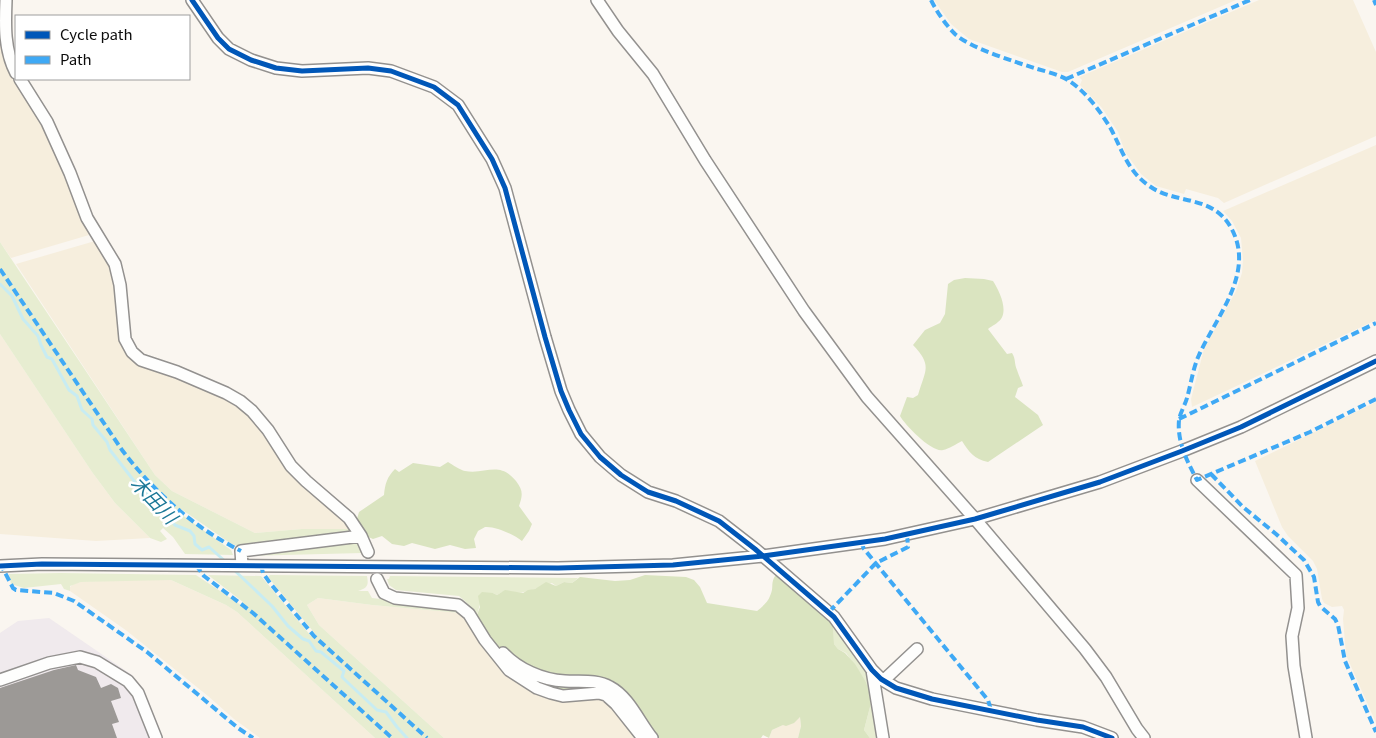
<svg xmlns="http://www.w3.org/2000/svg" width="1376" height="738" font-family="Georgia,'Noto Sans JP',serif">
<rect width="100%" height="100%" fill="#faf6f0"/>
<path fill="#f0eaed" d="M49 618 132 675 148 700 162 738H0V633L18 621Z"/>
<path fill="#f6eedd" d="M934 0H1236L1068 72H1062L969 39 951 24Z
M1259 0H1353L1376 52V136L1224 203 1218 198 1186 189 1184 194 1156 186 1141 174 1130 159 1125 152 1118 132 1102 108 1080 85 1082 80 1079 77Z
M0 37 6 61 19 87 47 131 72 192 77 210 89 235 11 258 0 242Z
M1376 145V320L1192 407 1191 399 1204 349 1236 291 1242 273 1243 260 1241 238 1232 221 1223 211Z
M95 241 112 270 117 290 120 340 123 348 130 358 139 365 167 373 222 398 251 416 269 439 285 467 351 529H302L255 533 172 491 155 475 16 264Z
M0 334 92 472 115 503 150 538 96 541 0 534Z
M1376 402V723L1346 655 1343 619 1344 610 1342 606 1332 607 1324 603 1322 599 1317 569 1313 561 1288 536 1282 527 1255 461Z
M114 580H171L226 605 237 612 375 738H260L234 719 208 696 127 631 70 591 69 588 73 584 81 582Z
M318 598 372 605 460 613 467 617 489 655 508 677 517 683 546 695 598 697 609 704 636 738H444L319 625 307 605Z
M800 717 801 726 798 738H769L772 730Z"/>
<path fill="#e7edd1" d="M0 242 155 475 172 491 255 533 302 529H351L355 533 239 547 230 543 181 509 178 512 231 550 233 555 185 554 173 537 163 528 160 531 167 539 161 542 150 538 115 503 92 472 0 334Z
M355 542 361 548 363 553 248 556Z
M60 573 196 575 241 605 243 602 208 575 261 576 311 636H317L268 577 270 575 367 576C369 586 367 588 358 591H368L372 598 453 607 460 613 372 605 318 598 307 605 319 625 444 738H375L237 612 226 605 171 580 81 582 70 586V591L64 589 61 584 24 588 11 584 9 574Z
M390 576 578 578 572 583 564 582 556 586 552 583C543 586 533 590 524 592 514 595 508 587 497 595L493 593H489L480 604 477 615 465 601 459 596 396 590 389 585 387 579H389Z
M833 621 869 671 881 738H870L864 730 870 707 866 682 846 653 838 649 834 644Z"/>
<path fill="#dae4c0" d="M965 278 984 279 993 281C999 290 1008 309 1001 319 998 323 992 326 988 329L1007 354 1012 353C1016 359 1014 363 1017 370 1019 376 1021 380 1023 386L1018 388 1015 397 1038 415 1043 425 988 462C974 459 969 452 962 441 956 444 949 449 943 450 932 453 905 425 900 416L907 397 913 398 918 395C925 370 933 366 913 345L925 330 940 323 945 314 948 284 954 280Z
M448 462C453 465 460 470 465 471 485 475 499 460 516 481 523 490 523 495 519 506L532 524 529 531 522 541C514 535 496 526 485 527 483 528 480 530 478 531L474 539 476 548 465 549 450 545 435 549 412 543 404 546 392 544 382 536 373 539 366 536 357 519 359 512 384 495C385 484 387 477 395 469L399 472 413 463 440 467Z
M777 573 833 621 834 644 838 649 845 653 855 664 866 682 870 695V707L864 730 870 738H798L801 726 800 717 794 723 786 726 783 725 772 730 769 738 763 735 761 738H643L619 692 584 693 525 686 478 622 477 615 480 607 478 596 482 592 493 593 497 595 505 590 523 593 528 590 535 589 546 582 556 586 564 582 572 583 580 577 615 581 630 580 645 575 686 577 694 580 700 587 707 603 757 611C762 607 768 602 770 596 775 586 769 584 777 573Z"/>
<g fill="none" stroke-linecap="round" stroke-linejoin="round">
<path stroke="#c8ecf2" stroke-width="3" d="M0 284 12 296 23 319 38 336 41 345 47 357 52 359 69 390 77 396 82 410 92 419 93 425 107 442 110 450 138 486 169 513 171 520 175 525 190 531 194 536 195 544 202 550 209 547 226 562
M232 568 272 606 288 626 303 639 309 641 316 651 321 652 344 671 342 677 344 679 377 710 386 712 397 727 407 738"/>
</g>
<path fill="#9c9996" d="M76 665 78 670 96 677 101 688 111 684 118 688 121 698 111 701 119 722 112 724 117 738H0V688L54 670Z"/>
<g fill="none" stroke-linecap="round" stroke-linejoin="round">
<defs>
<path id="minor" d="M6 0C5 25 4 50 16 73
M192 0 218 38 229 49 251 60 276 68 302 71 368 68 391 71 434 87 458 105 492 159 505 188 545 337 561 391 569 410 581 434 600 457 621 475 648 492 676 501 719 521 755 549 834 617 872 670 881 679 896 688 932 699 1037 720 1083 727 1112 738
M597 0 618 31 653 74 705 160 804 311 867 397 975 519 1085 649 1106 677 1137 729 1144 738
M20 79 47 122 70 173 87 218 115 264 120 285 125 339 132 352 141 360 177 372 226 393 240 401 252 411 268 430 291 466 306 481 349 518 361 536 368 552
M1197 480 1296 575 1298 608 1292 636 1294 666 1306 738
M242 565 241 551 361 536
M0 566 42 564 558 568 673 565 763 556 885 539 975 519 1100 482 1182 451 1241 427 1376 361
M377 579 384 593 395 598 458 605 469 614 485 640 509 670 537 688 551 693 563 696 599 693 606 695 616 704 643 738
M503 653C518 669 542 680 565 681 580 682 596 679 610 687 629 697 639 722 652 738
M872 670 883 738
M0 680 49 663 80 657 97 662 128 681 138 693 156 738
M884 680 917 649"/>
</defs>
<use href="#minor" stroke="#93918f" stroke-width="14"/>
<use href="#minor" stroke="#fefefd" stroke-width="11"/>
<path stroke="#3fa9f5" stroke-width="4" stroke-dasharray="8 4" stroke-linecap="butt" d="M931 0C937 12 945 24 955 34 970 48 1013 61 1034 68 1044 71 1057 74 1066 79 1084 89 1101 112 1111 129 1122 150 1128 171 1148 185 1174 205 1211 194 1230 226 1257 271 1217 315 1199 355 1193 368 1191 384 1187 398 1185 405 1180 413 1179 420 1177 442 1187 461 1197 480L1310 432 1376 399
M1374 0 1376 5
M1066 79 1250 0
M0 269 122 450C154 492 193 527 241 551
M1179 419 1376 323
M1211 474 1243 507 1276 534 1304 560 1314 577 1318 602 1320 606 1335 619 1338 625 1345 661 1376 732
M861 542 864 549 988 700 991 710
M0 563 13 588 16 590 54 593 74 601 147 652 238 728 253 738
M196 565 204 576 253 613 392 738
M261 565 263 573 270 583 314 636 427 738
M829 612 876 563 908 547 907 534"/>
<defs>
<path id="cycleway" d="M192 0 218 38 229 49 251 60 276 68 302 71 368 68 391 71 434 87 458 105 492 159 505 188 545 337 561 391 569 410 581 434 600 457 621 475 648 492 676 501 719 521 755 549 834 617 872 670 881 679 896 688 932 699 1037 720 1083 727 1112 738
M0 566 42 564 558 568 673 565 763 556 885 539 975 519 1100 482 1182 451 1241 427 1376 361"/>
</defs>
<use href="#cycleway" stroke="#fff" stroke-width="8"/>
<use href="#cycleway" stroke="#0057b8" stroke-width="5"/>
</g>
<g text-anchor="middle" stroke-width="5" stroke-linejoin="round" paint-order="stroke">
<g font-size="19" font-style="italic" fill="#1c7897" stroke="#fff">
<text transform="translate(154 500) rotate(46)" y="7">木田川</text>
</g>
</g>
<rect x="15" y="15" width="175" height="65" fill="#ffffff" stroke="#9e9e9e"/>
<rect x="25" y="31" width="25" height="8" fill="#0057b8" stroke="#9e9e9e"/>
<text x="60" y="40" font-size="15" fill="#0c0c0c">Cycle path</text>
<rect x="25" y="56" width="25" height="8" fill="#3fa9f5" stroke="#9e9e9e"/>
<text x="60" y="65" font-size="15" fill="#0c0c0c">Path</text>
</svg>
